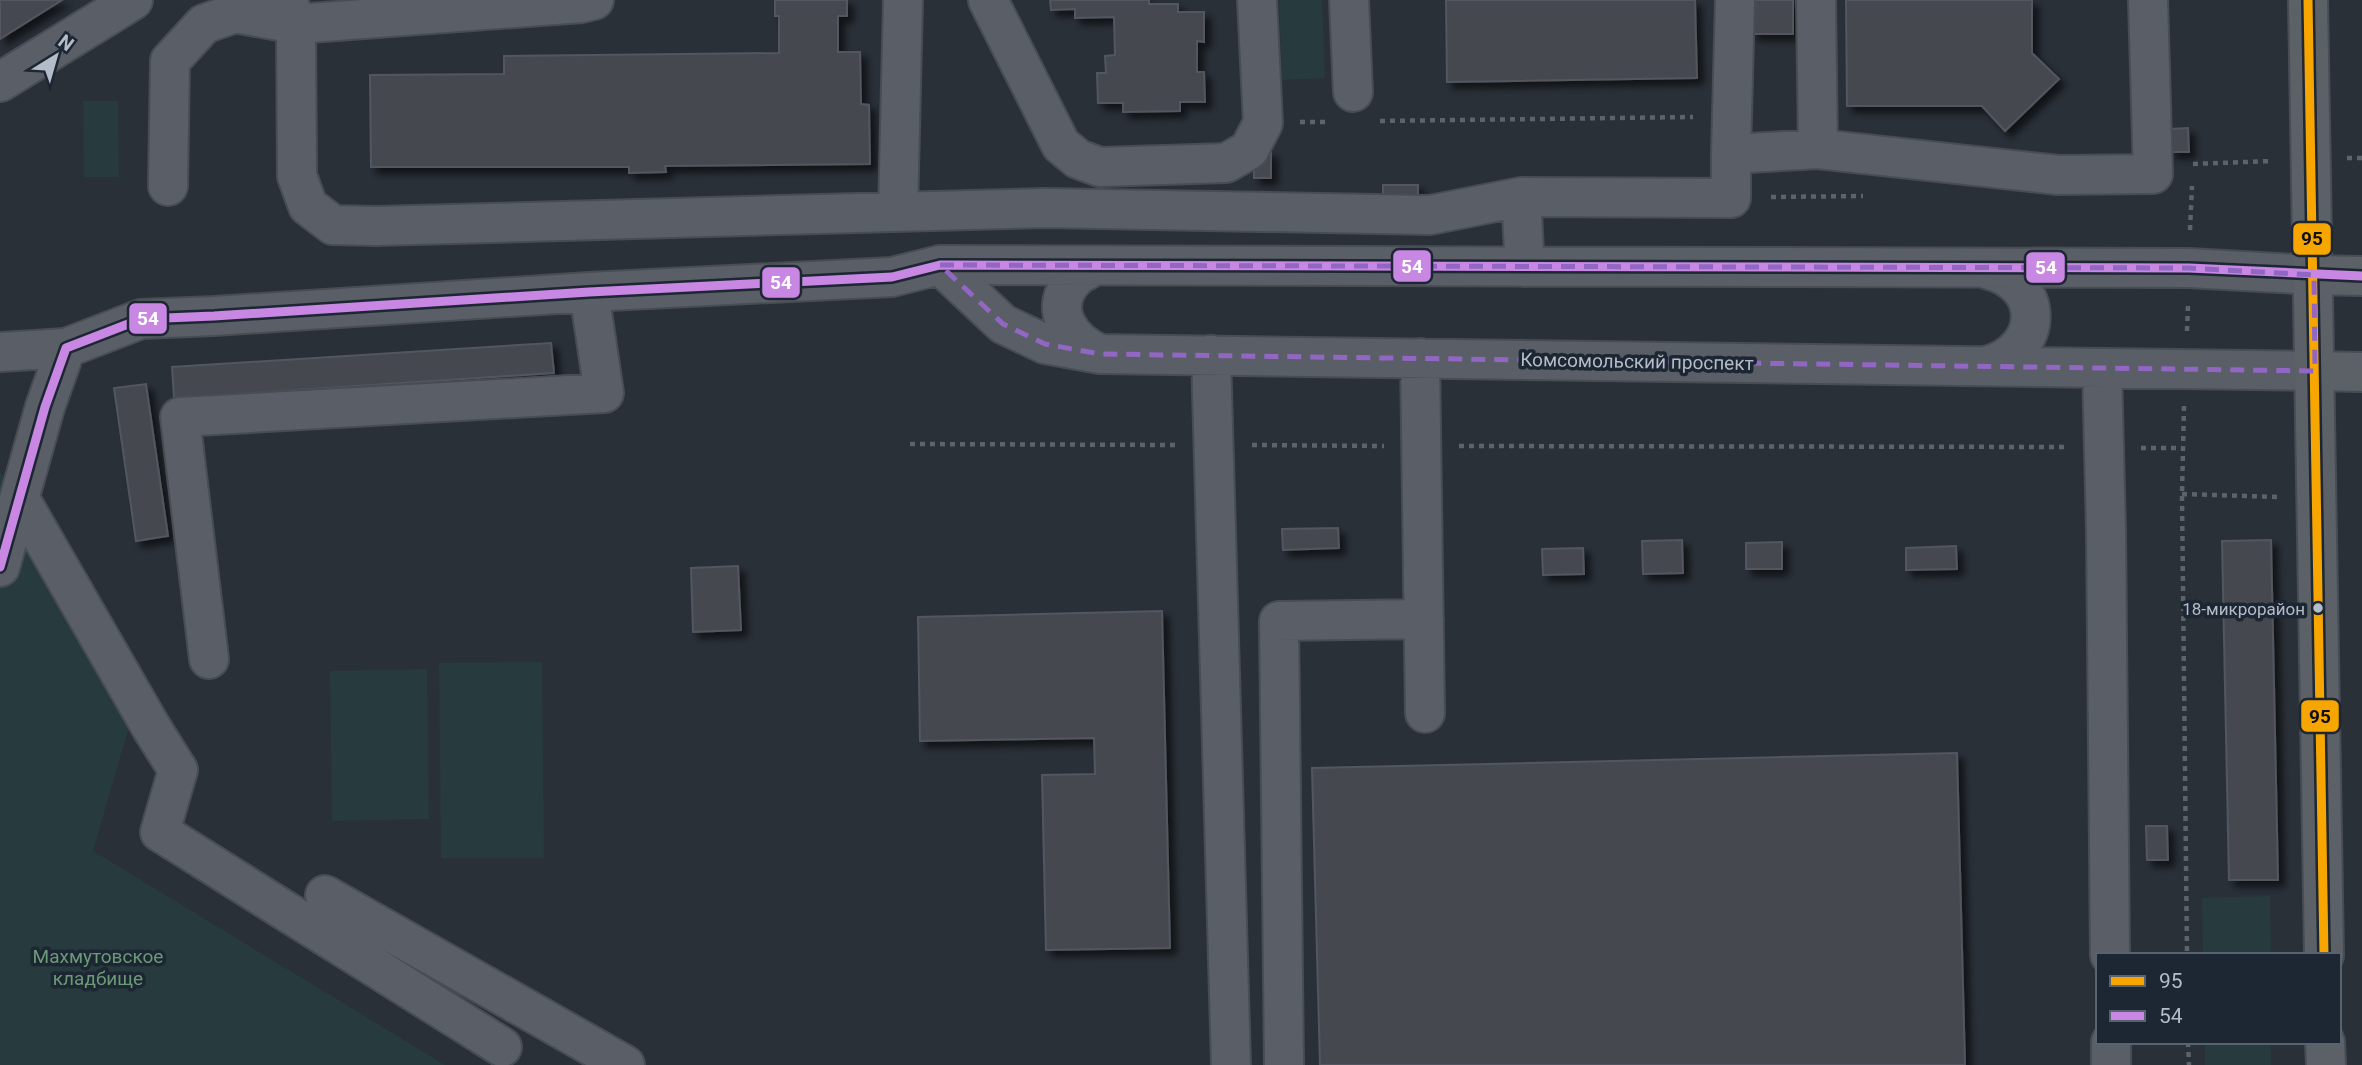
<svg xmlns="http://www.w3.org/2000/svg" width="2362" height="1065" font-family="Roboto,sans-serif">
<defs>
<filter id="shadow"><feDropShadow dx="6" dy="6" stdDeviation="3.5" flood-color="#0009"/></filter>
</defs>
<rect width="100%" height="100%" fill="#2a3038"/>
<path fill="#273a3e" d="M1279 0H1322L1325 78 1282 80Z
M83 101H118L119 177H84Z
M0 471 137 699 93 851 445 1065H0Z
M542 662 544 858H441L439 663Z
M427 669 429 819 332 821 330 671Z
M2270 896 2271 955H2203L2202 898Z
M2205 1042H2271V1065H2205Z"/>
<path fill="#444950" stroke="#52575f" stroke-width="2" filter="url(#shadow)" d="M0 0H62L0 39Z
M775 0H847V16H838V52H860L861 104 869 105 870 164 665 166 666 172 629 173V167H371L370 75 504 74V56L779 53V16H775Z
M1050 0H1149V4H1178V12H1204V42L1197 41V72H1204L1205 102H1180V111L1123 112V103H1098L1097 73H1106L1105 56 1115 55 1114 17 1075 18V9L1051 10Z
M1446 0H1695L1697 78 1447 82Z
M1751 0H1793V34H1752Z
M1846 0H2032V53L2059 79 2005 131 1982 106H1847Z
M2188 128 2189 152H2170V129Z
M1254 152H1271V178H1254Z
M1383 185H1418V203L1383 204Z
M551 343 554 373 174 398 172 367Z
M146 384 168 536 136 541 114 388Z
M1338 528 1339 548 1283 550 1282 529Z
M1682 540 1683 573 1643 574 1642 541Z
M2271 540 2278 880H2229L2222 541Z
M1782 542V569H1746V543Z
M1956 546 1957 569 1906 570V548Z
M1583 548 1584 574 1543 575 1542 549Z
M738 566 741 630 693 632 691 568Z
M1162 611 1170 948 1046 950 1042 775 1095 774 1094 738 920 741 918 617Z
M1957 753 1965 1065H1320L1312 768Z
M2146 826H2167L2168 860H2147Z"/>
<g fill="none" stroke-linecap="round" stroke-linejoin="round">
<defs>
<path id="minor" d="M594 0 582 3 296 24 297 176 308 206 333 225 376 226 1045 208 1430 215 1521 197
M988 0 1061 145 1078 159 1100 167 1226 163 1249 150 1263 123 1257 0
M1349 0 1353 92
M1816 0 1818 149
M0 82 133 0
M1731 154 1735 0
M168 186 170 61 204 24 235 13 296 24 288 1
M898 212 903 0
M940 265 1003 324 1045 344 1100 354 2315 371
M1094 266C1088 270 1080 273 1075 278 1046 308 1070 341 1100 354
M1525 267 1521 197 1731 198V154L1818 149 2058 175 2153 174 2148 0
M1986 269C2046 283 2045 349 1987 366
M0 352 66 348
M1211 355 1231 1065
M1420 358 1425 713
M2102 368 2106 531 2110 955
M20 499 151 727 178 770 160 832 502 1047
M0 567 45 407 66 348 141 319 214 316 589 292 892 277 940 265 2189 268 2314 275
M209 659 180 417 604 393 589 292
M325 895 625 1065
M2111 1042V1065
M1284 1065 1279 621 1424 619"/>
<path id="major" d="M2308 0 2324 955
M2314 275 2362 276
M2315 371 2362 372
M2325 1042 2326 1065"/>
</defs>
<use href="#minor" stroke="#484c53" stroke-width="42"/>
<use href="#major" stroke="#484c55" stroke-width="42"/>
<path stroke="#5d636a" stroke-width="4.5" stroke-dasharray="5 5" stroke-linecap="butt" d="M1380 121 1693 117
M1300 122H1329
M2347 158H2362
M2193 164 2272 161
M1771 197 1863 196
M2190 230 2192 186
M2187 331 2188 305
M2184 406 2182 494 2187 955
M910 444 1177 445
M1252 445 1384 446
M1459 446 2066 447
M2141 448H2182
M2182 494 2279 497
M2188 1042 2189 1065"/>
<use href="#minor" stroke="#5a5e66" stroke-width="38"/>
<use href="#major" stroke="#5c6168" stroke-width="38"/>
<defs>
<path id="bus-1" d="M2308 0 2324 955"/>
<path id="bus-2" d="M0 567 45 407 66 348 141 319 214 316 589 292 892 277 940 265 2189 268 2362 276"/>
</defs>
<use href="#bus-1" stroke="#1d2633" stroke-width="14"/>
<use href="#bus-2" stroke="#1d2633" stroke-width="14"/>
<use href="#bus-1" stroke="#f7a600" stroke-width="9"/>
<use href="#bus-2" stroke="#c787e3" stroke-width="9"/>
</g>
<path fill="none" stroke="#9266c3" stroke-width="5" stroke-dasharray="14 9" stroke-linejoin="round" d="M940 265 2189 268 2314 275 2315 371 1100 354 1045 344 1003 324Z"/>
<circle fill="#b4bcc9" stroke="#1d2633" stroke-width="2.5" cx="2318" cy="608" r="6"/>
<g text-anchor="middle" stroke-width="7" stroke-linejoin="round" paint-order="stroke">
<g font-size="17" fill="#b4bcc9" stroke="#1d2633" text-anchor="end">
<text x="2305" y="615">18-микрорайон</text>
</g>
<g font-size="19" fill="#b4bcc9" stroke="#1d2633">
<text transform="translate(1637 361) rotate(1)" y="7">Комсомольский проспект</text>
</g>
<g font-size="19" fill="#6b9a76" stroke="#1d2633">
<text x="98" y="963">Махмутовское<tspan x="98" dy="22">кладбище</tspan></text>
</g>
</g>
<g stroke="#1d2633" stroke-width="2.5">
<rect x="2292" y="222" width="40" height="34" rx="7" fill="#f7a600"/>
<rect x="1392" y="249" width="40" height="34" rx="7" fill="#c787e3"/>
<rect x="2025" y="251" width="41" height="33" rx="7" fill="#c787e3"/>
<rect x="761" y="266" width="40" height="33" rx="7" fill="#c787e3"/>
<rect x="128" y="302" width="40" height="33" rx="7" fill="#c787e3"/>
<rect x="2300" y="699" width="40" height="34" rx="7" fill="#f7a600"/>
</g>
<g font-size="19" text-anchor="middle" font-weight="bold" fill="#fff">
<text x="1412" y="273">54</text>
<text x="2046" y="274">54</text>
<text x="781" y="289">54</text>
<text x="148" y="325">54</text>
</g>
<g font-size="19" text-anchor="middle" font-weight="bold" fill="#111">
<text x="2312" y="245">95</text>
<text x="2320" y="723">95</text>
</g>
<rect x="2096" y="953" width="245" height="91" fill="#1d2633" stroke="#59626f" stroke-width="2"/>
<rect x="2110" y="976" width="35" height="10" fill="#f7a600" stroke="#59626f" stroke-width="2"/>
<text x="2159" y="988" font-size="21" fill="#b4bcc9">95</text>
<rect x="2110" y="1011" width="35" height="10" fill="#c787e3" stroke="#59626f" stroke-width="2"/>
<text x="2159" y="1023" font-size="21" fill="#b4bcc9">54</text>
<g transform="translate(56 56) rotate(37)" stroke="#1d2633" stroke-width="5" paint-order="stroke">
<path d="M0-5L12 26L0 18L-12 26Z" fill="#b4bcc9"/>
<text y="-10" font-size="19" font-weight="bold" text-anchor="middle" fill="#b4bcc9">N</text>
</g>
</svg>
